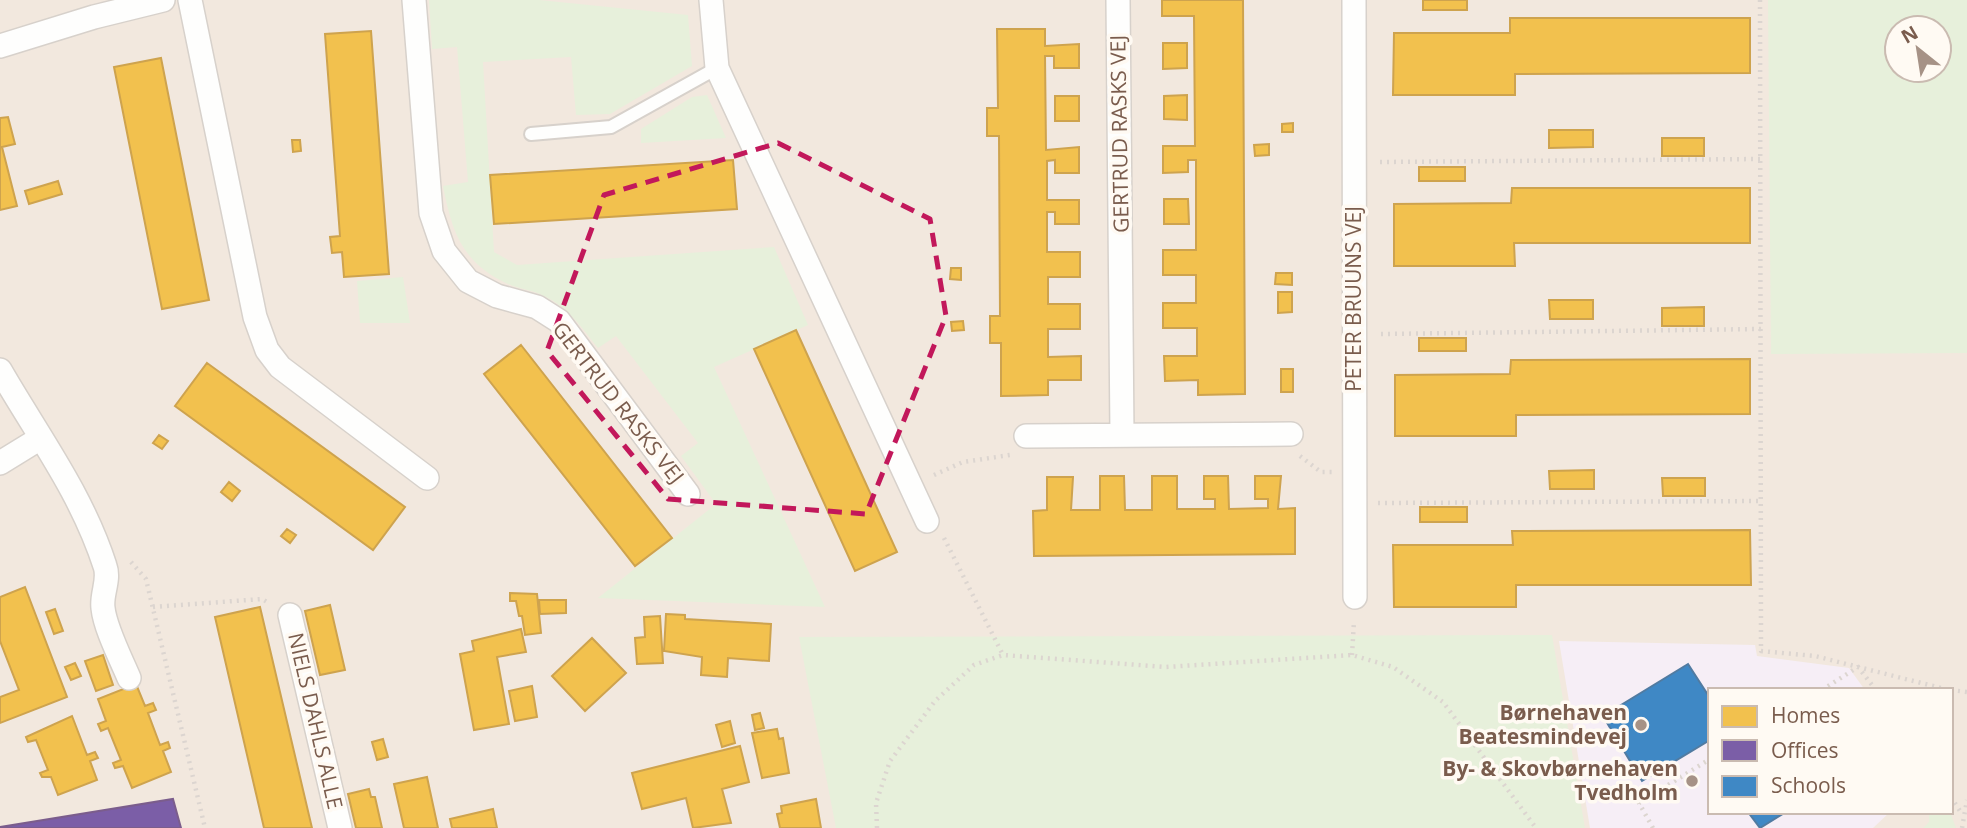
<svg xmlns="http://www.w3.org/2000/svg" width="1967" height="828" font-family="'Open Sans',sans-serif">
<rect width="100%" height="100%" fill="#f9f5f0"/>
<path fill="#f2e8de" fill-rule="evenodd" d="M0 0H1967V828H0ZM1897 28H1939V70H1897ZM1710 690H1951V812H1710Z"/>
<path fill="#f6eef6" d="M1559 641 1755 645 1757 656 1849 668 1865 690H1710V812H1890L1873 828H1590Z"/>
<path fill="#e7f0db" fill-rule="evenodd" d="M429 0H539L688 15 692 66 610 114 576 115 571 57 483 62 494 252 517 265 774 247 808 325 714 367 825 607 598 598 716 504 681 456 698 443 616 336 598 348C582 328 568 307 544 296 533 290 520 289 508 284 462 263 452 232 443 186L468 182 457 47 432 49Z
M1768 0H1967V353L1771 354ZM1897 28H1939V70H1897Z
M707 95 726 138 641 143V129L692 97Z
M403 277 410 323H360L357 281Z
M1552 635 1585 828H836L799 637Z
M1929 812H1950L1956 828H1923L1929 822Z"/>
<path fill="#f2c14e" stroke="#cea34e" stroke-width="2" d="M1162 0H1243L1245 394 1198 395V380L1165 381 1164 356H1197V328H1163V303H1196V275H1163V250H1196V160H1188V172L1163 173V146H1195L1194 16H1162Z
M1423 0H1467V10H1423Z
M1510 18H1750V73L1515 74V95H1393L1394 33H1510Z
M997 29H1045V46L1079 44V68H1054V56H1045L1046 150 1079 147V173H1055V160L1047 161V200H1079V224H1055V212H1047V252H1080V277H1048V304H1080V329H1048V357L1081 356V380H1048V395L1001 396V343H990V316H1000L999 136H987V108H998Z
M371 31 389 274 344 277 342 252 332 253 330 237 340 236 325 34Z
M1163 43H1187V68L1163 69Z
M161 58 209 300 162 309 114 67Z
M1187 95V120L1164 119V96Z
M1055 96H1079V121H1055Z
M8 117 15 144 2 147 17 206 0 210V118Z
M1293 123V132H1282V124Z
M1549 130H1593V147L1549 148Z
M1662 138H1704V156H1662Z
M292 140H300L301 151 293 152Z
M1269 144V155L1255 156 1254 145Z
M733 160 737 209 494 224 490 175Z
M1419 167H1465V181H1419Z
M58 181 62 194 29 204 25 191Z
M1512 188H1750V243H1514L1515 266H1394V204L1511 203Z
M1164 199H1188L1189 224H1164Z
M951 268H961V280L950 279Z
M1276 273H1292V285L1275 284Z
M1278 292H1292V312L1278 313Z
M1549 300H1593V319H1550Z
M1704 307V326H1662V308Z
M963 321 964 330 952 331 951 322Z
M796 330 897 552 855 571 754 349Z
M1419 338H1466V351H1419Z
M521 345 672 538 635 566 484 374Z
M1750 359V414L1516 415V436H1395V375L1510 374 1511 360Z
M207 363 405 507 373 550 175 406Z
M1281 369H1293V392H1281Z
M159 435 168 441 162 449 153 443Z
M1594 470V489H1550L1549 471Z
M1100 476H1124L1125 510H1152V476H1177V509H1215V499H1204V476H1228L1229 509 1268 508V499H1255V476H1281L1278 509 1295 508V554L1034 556 1033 511 1047 510V477H1073L1071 510H1100Z
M1662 478H1705V496H1663Z
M229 482 240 491 232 501 221 492Z
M1420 507H1467V522H1420Z
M287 529 296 535 290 543 281 536Z
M1750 530 1751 585H1516V607H1394L1393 545H1513L1512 531Z
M25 587 67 697 0 723V697L19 690 0 641V597Z
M510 593 537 594 541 633 525 635 522 616H519L516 601H510Z
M539 600H566V613L540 614Z
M330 605 345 670 320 675 305 611Z
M260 607 312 828H264L215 617Z
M55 609 63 631 54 634 46 612Z
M666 614 685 615V619L771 624 769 661 728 658 727 677 701 675 702 657 664 651Z
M660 616 663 663 637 664 635 638 645 637 644 617Z
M521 629 526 652 497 657 509 724 474 730 460 654 474 651 472 641Z
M592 638 626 673 585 711 552 676Z
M103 655 113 685 96 691 85 661Z
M75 663 81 676 71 680 65 667Z
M136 684 145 706 153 703 156 710 148 713 160 745 168 742 170 748 163 751 171 772 132 788 123 766 115 768 113 763 121 760 108 728 101 731 98 724 106 721 98 699Z
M532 686 537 717 515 721 509 691Z
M760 713 764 728 755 730 752 715Z
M72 716 87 755 95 752 98 758 90 761 97 780 58 795 51 777H42L40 773 48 770 36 740 28 742 26 737Z
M730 721 735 743 722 747 716 725Z
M777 729 779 739 783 738 789 773 762 778 752 733Z
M383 739 388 757 377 760 372 742Z
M740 746 749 782 722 789 731 823 693 828 686 798 642 809 632 773Z
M427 777 438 828H404L394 784Z
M369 789 371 797H375L382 828H356L348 794Z
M816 799 821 828H780L777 814 782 813 781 806Z
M493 809 497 828H452L450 819Z"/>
<path fill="#7b5ea7" stroke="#7b5d8c" stroke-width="2" d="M173 799 181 828H0V827Z"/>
<path fill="#3f88c5" stroke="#517ba1" stroke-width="2" d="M1688 664 1710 698V740L1642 781 1603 716Z
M1748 812H1786L1760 828Z"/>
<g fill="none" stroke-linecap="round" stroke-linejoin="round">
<defs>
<path id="service" d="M531 134 611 127 717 68"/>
<path id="minor" d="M190 0 255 317 267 350 280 367 427 478
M414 0 431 213 444 251 468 281 497 296 537 307 559 321 688 494
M711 0 717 68 927 521
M1118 0 1122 435
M1354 0 1355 597
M0 46 94 17 163 0
M0 370C38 436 81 492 105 566 110 580 101 594 103 608 105 628 121 659 129 678
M1026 436 1291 434
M0 463 39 439
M290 615 340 828"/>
</defs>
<use href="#service" stroke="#d7d1cb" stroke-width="16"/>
<use href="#minor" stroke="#d7d1cb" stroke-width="26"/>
<path stroke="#dcd5d0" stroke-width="4.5" stroke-dasharray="2 5" stroke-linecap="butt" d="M1760 0 1761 651 1815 656 1949 690
M1380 162 1761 159
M1381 334 1761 329
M1300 456 1321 472H1332
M934 475 963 462 1010 455
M1378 503 1762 501
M944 538 1003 655
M131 562 146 579 205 828
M153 607 262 599 269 603
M1352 655 1354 621
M1822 690 1858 667 1876 690
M1951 690 1967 692
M1951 797 1962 814
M877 828 876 803 890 761 935 701 974 665 1003 655 1166 667 1352 655 1393 667 1443 702 1536 828
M1653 828 1639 803 1710 759
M1962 828 1967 800"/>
<use href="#service" stroke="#fefefd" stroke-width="12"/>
<use href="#minor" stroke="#fefefd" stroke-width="23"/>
</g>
<path fill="none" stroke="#c2185b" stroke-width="5" stroke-dasharray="14 9" stroke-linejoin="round" d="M778 143 930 219 946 316 866 514 668 499 547 351 604 195Z"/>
<g fill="#a69286" stroke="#fffaf3" stroke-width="2.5">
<circle cx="1641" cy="725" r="7"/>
<circle cx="1692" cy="781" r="7"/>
</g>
<g text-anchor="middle" stroke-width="7" stroke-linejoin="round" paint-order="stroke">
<g font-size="21" fill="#7a5c4d" stroke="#fffaf3">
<text transform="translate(1120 134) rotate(-91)" y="7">GERTRUD RASKS VEJ</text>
<text transform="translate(1354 299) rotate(-90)" y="7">PETER BRUUNS VEJ</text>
<text transform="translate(618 403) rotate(52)" y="7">GERTRUD RASKS VEJ</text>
<text transform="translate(315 721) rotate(77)" y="7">NIELS DAHLS ALLE</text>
</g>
<g font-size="21" font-weight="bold" fill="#7a5c4d" stroke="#fffaf3" text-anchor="end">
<text x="1627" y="720">Børnehaven<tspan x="1627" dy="24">Beatesmindevej</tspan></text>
<text x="1678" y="776">By- &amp; Skovbørnehaven<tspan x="1678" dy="24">Tvedholm</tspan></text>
</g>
</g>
<rect x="1708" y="688" width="245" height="126" fill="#fffaf3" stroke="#cabbb1" stroke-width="2"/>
<rect x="1722" y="706" width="35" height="21" fill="#f2c14e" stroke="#cabbb1" stroke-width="2"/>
<text x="1771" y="723" font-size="21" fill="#7a5c4d">Homes</text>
<rect x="1722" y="740" width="35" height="21" fill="#7b5ea7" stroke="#cabbb1" stroke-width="2"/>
<text x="1771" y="758" font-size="21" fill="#7a5c4d">Offices</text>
<rect x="1722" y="776" width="35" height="21" fill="#3f88c5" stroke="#cabbb1" stroke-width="2"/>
<text x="1771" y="793" font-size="21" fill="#7a5c4d">Schools</text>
<g transform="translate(1918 49) rotate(330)"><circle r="33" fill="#fffaf3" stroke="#cabbb1" stroke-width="2"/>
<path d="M0-5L12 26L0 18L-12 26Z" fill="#a69286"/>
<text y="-10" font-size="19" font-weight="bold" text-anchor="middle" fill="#7a5c4d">N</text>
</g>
</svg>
